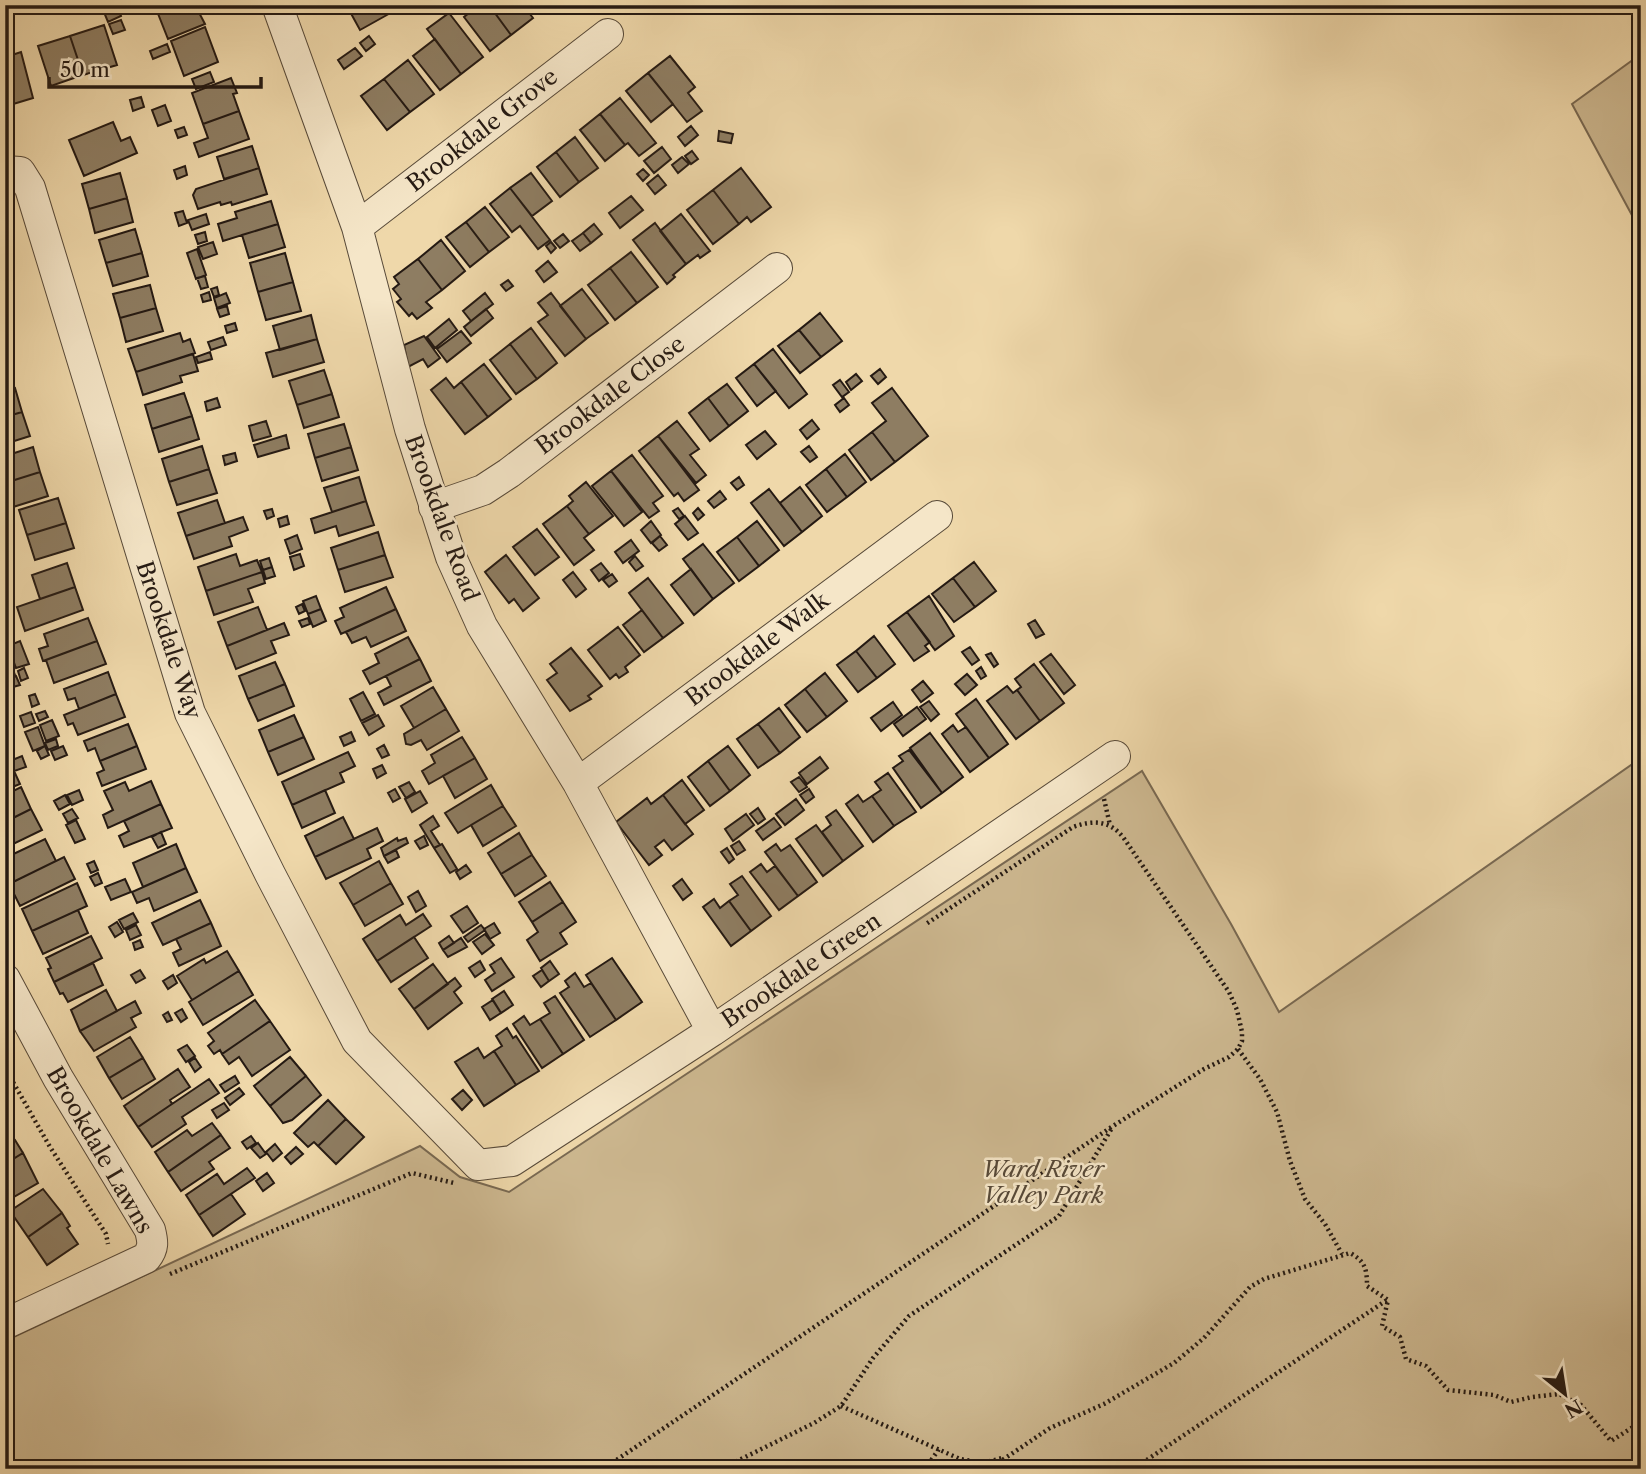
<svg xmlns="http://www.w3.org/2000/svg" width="1646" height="1474" font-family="'Libre Caslon Text',serif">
<rect width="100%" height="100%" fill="#efd8aa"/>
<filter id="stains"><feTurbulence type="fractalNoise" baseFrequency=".00286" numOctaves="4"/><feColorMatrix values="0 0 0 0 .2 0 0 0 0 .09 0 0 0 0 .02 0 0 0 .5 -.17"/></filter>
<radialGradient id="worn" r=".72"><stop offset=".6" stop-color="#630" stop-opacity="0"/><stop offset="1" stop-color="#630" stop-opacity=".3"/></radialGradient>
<path fill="#cdb890" stroke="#796952" stroke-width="2" d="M1641 54V232L1572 104Z
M1641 758V1469H5V1341L420 1146 460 1177 509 1192 1142 771 1231 924 1279 1012Z"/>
<path fill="#8e7d62" stroke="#251a13" stroke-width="2" d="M101 5H117L121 16 108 22Z
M134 5H153L137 12Z
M157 5H195L205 24 168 39 155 6Z
M352 5H390L394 11 360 30 348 8Z
M479 5H489L511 35 490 51 464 17Z
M489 5H523L533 18 511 35Z
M534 5H549L540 13Z
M449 13 483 57 461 74 427 29Z
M121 20 125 30 113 34 109 24Z
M104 25 117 65 83 75 70 36Z
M205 27 218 62 184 76 171 41Z
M70 36 83 75 51 86 38 46Z
M369 36 375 44 366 51 360 43Z
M435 39 461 74 440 90 413 56Z
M167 44 170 52 153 59 150 51Z
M355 48 362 56 344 69 338 60Z
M21 52 33 98 10 105 5 88V66L11 64 9 56Z
M670 56 695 87 688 93 702 111 687 122 648 73Z
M408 60 434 94 410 112 384 79Z
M210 72 214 82 196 89 192 79Z
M648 73 673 104 651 122 626 91Z
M231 78 237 93 233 94 239 111 203 124 192 93Z
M384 79 410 112 387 130 361 96Z
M141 97 144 107 133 111 130 100Z
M620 98 656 143 639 156 628 143 625 145 600 114Z
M165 105 171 121 158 126 152 110Z
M239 111 249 139 199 157 194 143 208 138 203 124Z
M600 114 625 145 605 161 580 130Z
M113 122 121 141 130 137 137 153 84 176 69 140Z
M691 126 698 135 685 146 678 137Z
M184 127 187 135 178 138 175 130Z
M719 131 733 134 731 143 718 141Z
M575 137 598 168 579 182 556 152Z
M252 146 259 168 224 179 217 157Z
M662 147 671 159 654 173 644 161Z
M692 151 698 159 691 164 685 156Z
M556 152 579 182 560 197 537 167Z
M682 157 689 164 678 173 672 165Z
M185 166 187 175 177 179 174 170Z
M259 168 267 194 232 205 231 202 221 205 220 202 198 209 193 195 196 189Z
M741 168 771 207 751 222 747 217 739 224 713 190Z
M643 169 649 175 643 181 637 174Z
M120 173 127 198 89 209 82 184Z
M531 173 552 201 532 216 510 188Z
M658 175 666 185 655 194 647 184Z
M510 188 550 240 538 249 520 226 512 232 490 204Z
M713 190 739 224 713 244 687 210Z
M631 196 643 210 620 228 609 213Z
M127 198 133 222 95 233 89 209Z
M271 201 278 224 223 241 218 224 237 218 235 212Z
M485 207 509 237 489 252 466 222Z
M183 211 187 223 179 226 175 213Z
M206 214 209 224 192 230 188 220Z
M681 214 710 251 700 258 698 255 686 264 660 231Z
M466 222 489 252 470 267 446 237Z
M655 223 686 264 673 275 675 277 667 284 633 240Z
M278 224 285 247 249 258 242 235Z
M594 224 602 234 591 243 583 233Z
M135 229 142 253 106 263 99 240Z
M205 232 207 241 198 244 195 235Z
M583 233 591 243 580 251 572 241Z
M563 234 569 241 560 248 554 241Z
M441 240 465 271 442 290 418 259Z
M213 242 217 254 203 259 198 247Z
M551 242 556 248 551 253 546 246Z
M197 249 206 275 196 279 187 253Z
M631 252 658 287 637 303 610 268Z
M142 253 148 276 113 286 106 263Z
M285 253 293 282 258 292 250 263Z
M418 259 442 290 426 302 432 308 417 319 412 313 409 316 397 302 401 299 393 289 399 284 394 277Z
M548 261 557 272 544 282 536 271Z
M610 268 637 303 615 320 588 285Z
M205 276 208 287 201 289 197 278Z
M508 280 513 286 506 291 501 285Z
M293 282 301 311 266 320 258 292Z
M150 285 156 308 120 318 113 294Z
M217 287 219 295 214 297 211 289Z
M582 289 608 323 586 339 560 306Z
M209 292 211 300 203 302 201 295Z
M226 293 230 303 217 308 214 298Z
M485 293 493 304 471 321 463 311Z
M551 293 586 339 565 356 538 322 548 315 538 303Z
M227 306 229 314 220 317 217 309Z
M156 308 163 331 126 342 120 318Z
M486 309 493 318 471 336 464 327Z
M820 313 842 341 821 357 799 330Z
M311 315 317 339 280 350 273 326Z
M449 319 457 330 435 348 427 337Z
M235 323 237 330 227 333 225 326Z
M531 328 557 363 537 379 510 344Z
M799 330 821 357 800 373 778 346Z
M461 331 471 343 447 362 437 349Z
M180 333 183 342 190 339 195 353 136 372 128 349Z
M424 336 440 358 428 367 423 359 408 367 404 345Z
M223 337 226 345 211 350 208 342Z
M317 339 324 362 273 377 266 353Z
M510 344 537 379 516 394 490 360Z
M773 349 807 394 789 408 754 364Z
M210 352 212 359 198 363 196 357Z
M193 354 198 371 180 376 182 382 143 395 136 372Z
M5 356 13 379 5 381Z
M484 364 511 399 488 417 461 382Z
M754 364 776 391 757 406 736 378Z
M880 369 886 377 878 384 871 376Z
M324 370 332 394 297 405 289 381Z
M856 374 862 381 851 390 846 382Z
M446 378 454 388 461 382 488 417 465 434 431 390Z
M840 380 849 392 842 397 833 385Z
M727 384 748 411 729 426 708 398Z
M15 388 22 412 5 417V391Z
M892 388 928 436 895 462 872 432 886 421 872 403Z
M184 393 192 416 152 429 145 405Z
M332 394 339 417 304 428 297 405Z
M217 398 220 407 207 411 205 402Z
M708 398 729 426 710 441 689 413Z
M844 398 849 405 840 412 835 405Z
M22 412 30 436 5 444V417Z
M192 416 199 439 159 452 152 429Z
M812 420 819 429 807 439 800 430Z
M266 421 271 436 253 441 249 426Z
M677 421 699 449 690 455 706 475 696 483 658 436Z
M344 424 351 447 315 458 308 434Z
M765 431 776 444 757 459 746 445Z
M872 432 895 462 871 480 849 450Z
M286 435 289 448 258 457 254 445Z
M658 436 699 490 684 501 678 493 674 496 639 451Z
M202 446 209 469 169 482 162 459Z
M809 446 817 457 810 462 801 452Z
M33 447 40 472 5 483V456Z
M351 447 358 470 322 481 315 458Z
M235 453 237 461 225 465 223 456Z
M845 454 866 482 847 497 826 469Z
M632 455 663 496 653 503 659 511 649 518 611 471Z
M209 469 217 493 177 505 169 482Z
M826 469 847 497 827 512 806 485Z
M611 471 642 512 624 526 592 486Z
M40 472 48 496 10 508 5 492V483Z
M359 477 366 501 332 512 324 488Z
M739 477 744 485 737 490 731 483Z
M586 482 613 516 589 534 567 506 573 501 569 496Z
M800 487 822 516 802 532 780 503Z
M769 489 802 532 784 546 751 503Z
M720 491 726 499 714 508 708 501Z
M58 498 66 523 27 535 19 510Z
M217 500 225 523 186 536 178 513Z
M366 501 374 525 339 536 336 526 315 533 311 519Z
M567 506 589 534 584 538 594 550 574 565 543 524Z
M678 508 684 516 679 519 673 511Z
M698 508 704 515 698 520 693 513Z
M272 509 274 516 267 519 264 511Z
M287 516 289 524 280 527 278 519Z
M685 516 698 533 688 540 675 524Z
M243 517 248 530 229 537 232 546 194 559 186 536Z
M651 521 661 535 651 543 641 530Z
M757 521 779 550 759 566 737 537Z
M66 523 74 548 35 560 27 535Z
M537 529 559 557 535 575 513 547Z
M378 532 385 555 338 570 331 548Z
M297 535 302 549 290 554 285 540Z
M660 536 667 545 659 551 652 543Z
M737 537 759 566 739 581 717 552Z
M631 540 639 551 623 563 615 552Z
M703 544 734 583 713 599 683 559Z
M236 554 240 566 257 560 262 572 206 591 198 567Z
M300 554 304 566 294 570 290 557Z
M385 555 393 577 345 592 338 570Z
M506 555 539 598 523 611 514 599 509 603 485 572Z
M635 556 643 566 636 571 629 562Z
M269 558 272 567 263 570 260 561Z
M974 562 996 591 975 607 953 578Z
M67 563 75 587 40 599 32 575Z
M601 563 609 573 599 581 591 570Z
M272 567 275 576 266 579 263 570Z
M691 569 713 599 694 615 671 585Z
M262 572 265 583 248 589 253 602 214 615 206 591Z
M573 572 586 589 576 597 563 580Z
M612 574 617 581 609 587 603 580Z
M648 578 683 623 663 638 629 593Z
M953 578 975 607 954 622 932 594Z
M75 587 83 610 25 631 17 607Z
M386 587 396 609 341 634 335 621 344 617 340 608Z
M316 596 321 609 308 614 303 601Z
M929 596 954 636 935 650 907 612Z
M302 604 305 611 299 614 296 607Z
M258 607 267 630 227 646 218 622Z
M321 609 326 621 313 627 308 614Z
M396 609 406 631 371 647 366 637 352 643 346 632Z
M642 610 663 638 644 652 623 625Z
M907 612 930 642 925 646 929 651 914 661 888 626Z
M88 618 97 641 43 661 39 649 48 646 44 634Z
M308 618 310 624 302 627 299 621Z
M1035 620 1044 634 1036 638 1028 624Z
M284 623 289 635 271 641 276 653 236 669 227 646Z
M618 627 640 655 625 667 628 672 619 678 616 674 610 679 588 650Z
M874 636 895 664 877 678 856 651Z
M408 637 420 659 370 684 363 671 379 663 375 654Z
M20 641 29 664 16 668 8 646Z
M97 641 106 664 54 683 46 660Z
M970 647 979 660 972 665 962 652Z
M571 648 602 686 588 696 591 699 570 711 547 680 557 673 550 664Z
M856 651 877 678 858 692 837 665Z
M5 653H7L15 675 5 678Z
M991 653 998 664 994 667 986 655Z
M1051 654 1075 685 1064 694 1040 662Z
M420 659 431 681 384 705 378 693 391 686 386 676Z
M275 662 285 684 248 699 239 676Z
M1034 664 1064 703 1040 721 1017 690 1021 687 1015 679Z
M981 667 986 676 981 679 976 671Z
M24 668 28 678 21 681 18 671Z
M108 672 116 694 79 709 75 698 68 700 64 689Z
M825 673 847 701 827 717 805 689Z
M967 674 977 685 965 695 955 684Z
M16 676 20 685 13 687 10 678Z
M923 681 933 693 921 702 912 690Z
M285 684 294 706 258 721 248 699Z
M1007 686 1013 693 1017 690 1040 721 1016 739 987 701Z
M433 687 446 709 414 728 401 706Z
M805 689 827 717 807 732 785 705Z
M363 692 375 714 361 721 350 699Z
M35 694 39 704 32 707 29 696Z
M116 694 125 717 78 735 73 723 68 725 64 715Z
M976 699 1008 744 989 758 956 714Z
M929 701 939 714 931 721 920 707Z
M893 702 902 715 881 731 871 718Z
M917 707 926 719 903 736 894 724Z
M779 708 800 737 780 753 758 724Z
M446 709 459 731 427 750 421 740 411 745 406 744 404 734Z
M45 711 48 717 39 721 36 714Z
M31 712 35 723 24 727 20 716Z
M294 715 304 737 268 752 259 730Z
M378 715 384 726 369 735 362 723Z
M52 720 59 736 46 741 40 725Z
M128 724 137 746 100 761 95 748 88 751 84 741Z
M758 724 780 753 758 768 737 739Z
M953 725 958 732 966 727 989 758 970 772 942 734Z
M38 727 45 746 33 751 25 732Z
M351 732 355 741 344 746 340 737Z
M930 733 963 777 942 793 910 748Z
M304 737 314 759 278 775 268 752Z
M462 737 475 758 429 784 422 771 435 763 431 755Z
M56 739 58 746 48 750 45 743Z
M384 745 389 755 382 758 377 749Z
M45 746 49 755 41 759 37 751Z
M63 746 67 755 55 760 51 751Z
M137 746 146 769 102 786 97 773 104 770 100 761Z
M728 746 750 775 730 791 708 761Z
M909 750 942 793 921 808 893 768 903 761 899 756Z
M348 752 355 766 340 773 344 782 292 805 282 782Z
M22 756 26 767 14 771 20 784 5 790V763Z
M820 757 828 768 807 784 799 773Z
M475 758 487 779 455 798 443 776Z
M708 761 730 791 710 806 688 777Z
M382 765 386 773 377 778 373 769Z
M888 773 916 812 894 826 872 796 881 790 875 782Z
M799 777 807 787 799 792 791 782Z
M682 780 704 810 685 824 663 795Z
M151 781 161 804 108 828 103 815 113 810 104 791 125 782 129 791Z
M409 782 415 792 406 798 399 787Z
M491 785 503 806 458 833 445 813Z
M21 787 31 809 5 822V795Z
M395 789 400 798 393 802 388 793Z
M809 789 814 797 806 803 800 795Z
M79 790 83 800 72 805 67 795Z
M325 790 335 813 302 828 292 805Z
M420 791 427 803 412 812 405 799Z
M65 795 70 804 59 810 54 801Z
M663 795 693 834 672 850 664 840 655 847 662 855 649 865 616 822 647 798 651 804Z
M858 795 863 802 872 796 894 826 873 842 846 804Z
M796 799 804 810 785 825 776 814Z
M161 804 172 828 124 847 119 836 129 831 124 821Z
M503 806 516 826 483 846 471 825Z
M758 808 765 819 758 824 750 814Z
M31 809 42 830 5 848V822Z
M72 809 78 818 68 823 63 814Z
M836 810 863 846 843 861 822 832 831 825 826 817Z
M746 814 754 825 733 841 725 829Z
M433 816 439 826 431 831 440 845 434 848 420 825Z
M343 817 354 839 315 857 305 836Z
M774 818 781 827 763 840 756 831Z
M76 820 85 839 75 843 66 825Z
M816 825 843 861 823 876 796 839Z
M377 828 383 841 367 849 371 858 326 879 315 857Z
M161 832 166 844 158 848 152 837Z
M519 833 532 855 501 874 488 853Z
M424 836 428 845 420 849 415 841Z
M397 838 398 841 406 838 408 843 384 856 381 848Z
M45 839 56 861 9 884 5 876V858Z
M739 841 745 850 737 855 731 846Z
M176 844 186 868 143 887 133 863Z
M442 844 457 869 450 873 434 848Z
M776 844 781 851 790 845 817 882 798 896 765 852Z
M727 848 734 859 729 863 721 852Z
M396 850 399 857 388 863 384 856Z
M532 855 546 876 515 896 501 874Z
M64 857 75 879 20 906 9 884Z
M94 861 98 870 91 873 87 864Z
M379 861 391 883 353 905 340 883Z
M761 864 767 872 775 866 798 896 779 910 750 872Z
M466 865 471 872 460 879 456 872Z
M186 868 197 892 154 911 149 898 137 903 132 892Z
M98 873 102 883 95 886 90 877Z
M742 876 771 916 751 931 729 901 738 895 730 884Z
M125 879 131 892 111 900 105 887Z
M682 879 692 893 683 900 673 886Z
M550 882 563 902 532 922 519 902Z
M77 883 87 906 32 931 22 909Z
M391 883 403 904 365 926 353 905Z
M418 891 426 906 416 912 408 897Z
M714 899 720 908 729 901 751 931 731 946 703 907Z
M200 900 211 923 163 945 152 923Z
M563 902 576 922 560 933 567 944 540 961 527 940 538 932 532 922Z
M467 906 478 923 463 933 451 916Z
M78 910 88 933 43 954 32 931Z
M133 913 138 922 124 929 119 920Z
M423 914 431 926 377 961 363 939 400 915 406 925Z
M117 922 123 932 115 937 109 927Z
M211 923 221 946 179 966 173 953 181 949 176 939Z
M494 923 500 933 490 939 484 929Z
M136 925 141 935 130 940 126 930Z
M481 925 485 930 468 942 464 937Z
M485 934 494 945 482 954 473 942Z
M91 936 102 958 54 982 48 969 51 968 46 958Z
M449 936 454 943 443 950 439 943Z
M414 937 428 958 391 982 377 961Z
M461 938 467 947 448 957 443 950Z
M140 940 143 947 135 950 133 943Z
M227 951 239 971 192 1000 177 976 204 959 206 963Z
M501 958 514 977 492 991 485 980 495 973 490 965Z
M612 958 642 1002 616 1020 586 975Z
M480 961 485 970 475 977 469 968Z
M550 961 559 974 549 981 541 968Z
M93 963 103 985 68 1002 63 993 60 994 54 982Z
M433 964 448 984 414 1009 399 989Z
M140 970 145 978 136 983 131 975Z
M542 970 549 981 541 987 533 976Z
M239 971 253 995 203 1025 189 1002Z
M575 973 584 987 591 983 616 1020 590 1037 560 993 569 987 565 981Z
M173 975 177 983 168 989 163 981Z
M455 978 461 986 454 992 462 1003 428 1029 414 1009Z
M106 990 117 1011 80 1031 71 1010Z
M504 991 513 1005 501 1013 492 999Z
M555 996 584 1040 563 1054 540 1019 550 1013 544 1003Z
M255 1000 270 1021 222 1054 220 1050 214 1054 208 1046 214 1041 208 1033Z
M493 1000 501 1013 490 1020 482 1007Z
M135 1001 141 1013 131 1018 136 1027 94 1051 80 1031Z
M182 1009 187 1018 181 1022 175 1013Z
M168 1012 172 1020 167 1022 163 1015Z
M524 1016 530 1025 540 1019 563 1054 542 1068 513 1024Z
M270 1021 290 1050 252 1076 239 1057 229 1064 222 1054Z
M507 1028 513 1038 516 1036 539 1071 516 1085 494 1051 502 1046 496 1036Z
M130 1037 143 1058 109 1078 97 1057Z
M187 1045 195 1056 186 1062 178 1050Z
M478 1048 484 1058 494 1051 516 1085 484 1106 455 1062Z
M290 1057 306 1076 270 1106 254 1086Z
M143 1058 155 1079 122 1099 109 1078Z
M195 1058 201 1067 195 1072 189 1062Z
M178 1069 190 1087 170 1100 172 1104 138 1127 124 1106Z
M235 1076 239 1083 225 1092 220 1085Z
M306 1076 321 1095 292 1120 283 1123 270 1106Z
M209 1079 219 1093 182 1117 186 1124 152 1147 138 1127Z
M239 1088 244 1094 230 1105 225 1098Z
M463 1090 472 1100 462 1110 452 1099Z
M328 1100 346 1119 318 1146 314 1142 308 1147 294 1133Z
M224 1103 229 1110 217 1118 212 1110Z
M346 1119 364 1137 336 1164 318 1146Z
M212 1123 221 1135 168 1172 155 1152 187 1130 192 1136Z
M7 1132 13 1141 15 1140 23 1153 5 1164V1134Z
M221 1135 230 1148 209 1162 214 1169 181 1191 168 1172Z
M251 1136 256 1143 247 1149 242 1142Z
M258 1143 266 1154 260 1158 251 1148Z
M275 1144 282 1153 273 1161 266 1152Z
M296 1147 303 1154 291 1164 285 1157Z
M23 1153 38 1183 5 1202V1164Z
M247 1168 255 1178 199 1215 186 1195 217 1174 224 1184Z
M267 1173 274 1183 263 1191 256 1181Z
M43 1189 62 1213 28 1237 10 1211Z
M231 1194 245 1214 213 1236 199 1215Z
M62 1213 70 1226 67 1228 78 1244 47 1265 28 1237Z"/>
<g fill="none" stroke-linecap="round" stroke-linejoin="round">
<defs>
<path id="minor" d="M277 5 357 227 410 429 451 557 482 626 578 783 712 1031
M5 171 20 172 30 188 190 713 270 874 357 1041 478 1165 512 1161 712 1031 1115 756
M357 227 608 34
M434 507 483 490 509 473 777 268
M578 783 937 516
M5 979 58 1078 150 1230C153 1242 154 1248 146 1258L5 1324"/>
</defs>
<use href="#minor" stroke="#584a39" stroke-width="32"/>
<path stroke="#251a13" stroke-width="4.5" stroke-dasharray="2 3.5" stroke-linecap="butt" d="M1104 799 1110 825
M1238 1049 1260 1079 1277 1112 1290 1161 1305 1199 1325 1224 1342 1254
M5 1068 50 1147 106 1234 108 1244
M170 1274 412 1173 454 1183
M841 1406 960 1459 983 1463 1002 1458
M603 1469 1113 1126 1204 1069 1229 1057 1238 1049 1242 1041V1032L1237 1010 1229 992 1123 837C1109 820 1093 820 1073 827L926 924
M721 1469 814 1423 841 1406 873 1358 909 1316 1059 1216 1112 1128
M925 1469 939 1449
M989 1469 1050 1428 1104 1404 1174 1363 1204 1338 1250 1287 1264 1279 1350 1253C1365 1261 1367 1269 1367 1286L1388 1300 1382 1326 1400 1337 1406 1359 1426 1366 1448 1390 1494 1395 1511 1402 1532 1397 1559 1394 1581 1405 1611 1441 1641 1422
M1133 1469 1387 1300"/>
<use href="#minor" stroke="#f5e6c8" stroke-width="30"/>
</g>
<g text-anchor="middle" stroke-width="5" stroke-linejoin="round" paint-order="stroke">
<g font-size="23" fill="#251a13" stroke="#f5e6c8">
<text transform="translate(482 130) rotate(-38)" y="8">Brookdale Grove</text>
<text transform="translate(610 395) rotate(-37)" y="8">Brookdale Close</text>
<text transform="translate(442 518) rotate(70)" y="8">Brookdale Road</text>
<text transform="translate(169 640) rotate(72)" y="8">Brookdale Way</text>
<text transform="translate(757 649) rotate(-37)" y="8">Brookdale Walk</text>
<text transform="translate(801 970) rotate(-34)" y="8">Brookdale Green</text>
<text transform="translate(100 1150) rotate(60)" y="8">Brookdale Lawns</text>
</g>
<g font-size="23" font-style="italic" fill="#574938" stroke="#f5e6c8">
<text x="1043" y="1177">Ward River<tspan x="1043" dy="26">Valley Park</tspan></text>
</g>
</g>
<rect width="1646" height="1474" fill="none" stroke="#efd8aa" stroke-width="28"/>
<rect x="7" y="7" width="1632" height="1460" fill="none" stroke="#251a13" stroke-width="3.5"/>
<rect x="14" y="14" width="1618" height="1446" fill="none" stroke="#251a13" stroke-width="2"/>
<g transform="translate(1565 1394) rotate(150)" stroke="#f5e6c8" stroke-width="5" paint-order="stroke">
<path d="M0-5L12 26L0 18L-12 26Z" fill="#251a13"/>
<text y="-10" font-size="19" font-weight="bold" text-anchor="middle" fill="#251a13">N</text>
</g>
<path d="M49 77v10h212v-10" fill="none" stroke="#251a13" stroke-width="3.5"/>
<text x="60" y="77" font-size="21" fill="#251a13" stroke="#f5e6c8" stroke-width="5" paint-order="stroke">50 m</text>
<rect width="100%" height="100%" filter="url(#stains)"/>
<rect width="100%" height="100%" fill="url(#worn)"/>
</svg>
